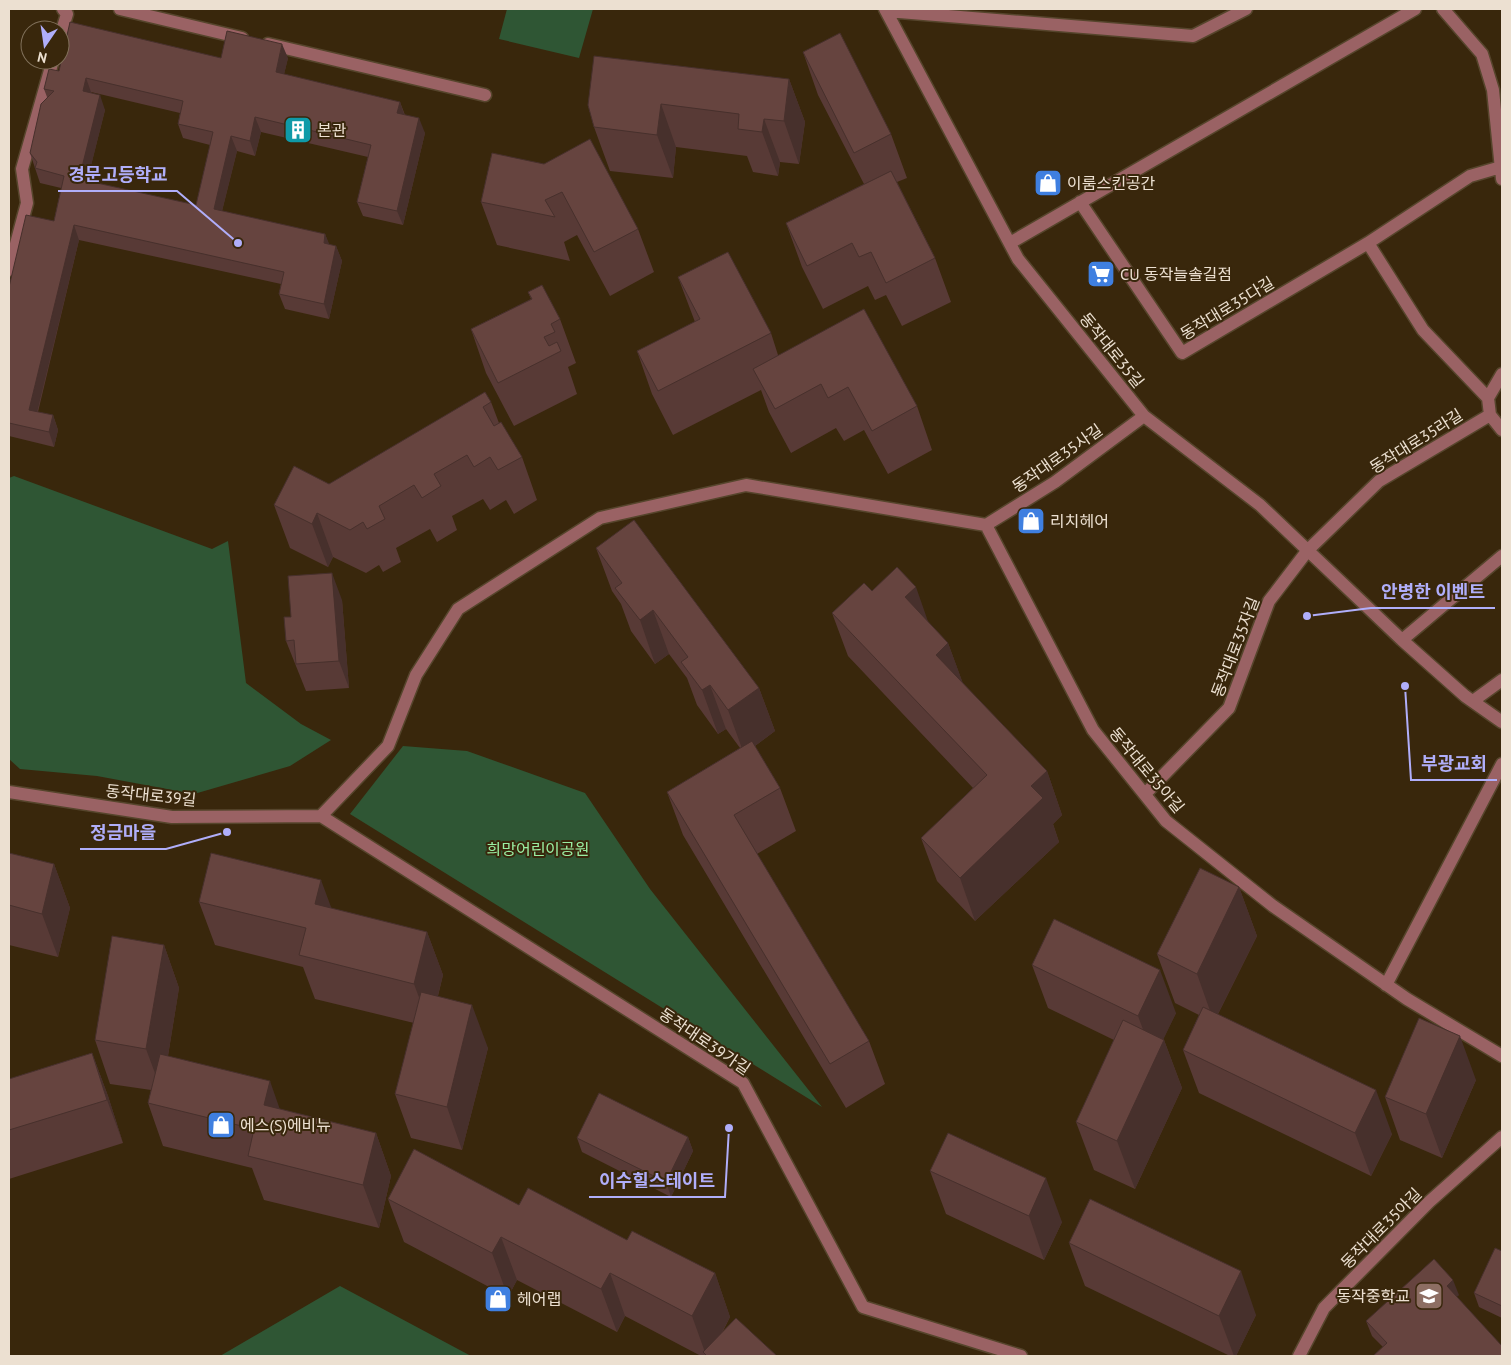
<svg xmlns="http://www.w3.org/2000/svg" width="1511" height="1365" font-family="'PT Sans','Noto Sans KR',sans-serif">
<rect width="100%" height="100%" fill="#39270c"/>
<path fill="#2f5634" d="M507 9H593L579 58 499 39Z
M14 476 212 549 228 541 246 683 301 724 331 740 290 766 194 794 97 776 20 769 9 759V478Z
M403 746 467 751 585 793 650 889 822 1107 350 814Z
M340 1286 471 1356H220Z"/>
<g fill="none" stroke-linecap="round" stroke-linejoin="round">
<defs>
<path id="minor" d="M120 9 242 38
M885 9 1018 259 1144 416 1260 505 1402 640 1465 696 1502 722
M1443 9 1482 54 1493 90 1502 179
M887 11 1193 36 1246 9
M60 37 67 14 63 9
M268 44 485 95
M1080 202 1182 353 1368 243 1470 176 1501 167
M1010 243 1415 9
M1368 243 1423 330 1488 398
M9 270 27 203 22 169 53 60
M1490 415 1502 430
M986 525 1093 730 1166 821 1273 906 1407 999 1502 1056
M986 525 1055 482 1144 416
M1402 640 1502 556
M1473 701 1502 680
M9 792 172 817 321 816
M1145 794 1229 708 1269 601 1308 550 1379 481 1490 415 1488 398 1502 374
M321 816 743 1083 863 1307 1021 1356
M321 816 388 746 416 675 458 609 600 518 746 485 986 525
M1386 985 1502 764
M1299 1356 1324 1308 1429 1202 1502 1137"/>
</defs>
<use href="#minor" stroke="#56452c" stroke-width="15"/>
<use href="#minor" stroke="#9a6264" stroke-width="12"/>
</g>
<path fill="#583a36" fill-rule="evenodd" d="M803 52 891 134 907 178 897 182 935 258 951 302 902 326 886 295 875 300 868 286 823 309 802 267 786 223 864 184 818 95Z
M221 58H288L284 74 400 102 405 115 425 133 403 225 363 216 357 202 368 157 261 132 255 156 237 151 222 211 325 234 329 245 336 246 342 261 329 319 285 309 279 294 281 284 79 240 38 412 53 415 58 430 54 447 9 436V287L54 221 61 188 40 183 30 153 47 97 44 89 59 71ZM91 92 180 113 178 124 183 138 210 145 196 205 87 181 105 110Z
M789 79 805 122 799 164 780 162 778 176 753 172 747 156 676 147 673 178 610 171 594 127 588 105Z
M492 153 638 229 654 272 610 296 577 235 564 242 570 261 497 245 481 202Z
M678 277 771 333 778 355 917 406 932 450 888 474 864 430 844 441 836 428 791 453 769 412 761 390 673 435 652 394 637 351 695 322Z
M528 292 560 319 576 363 568 367 577 394 514 426 486 373 471 329 531 299Z
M491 402 499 423 522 457 537 500 514 514 506 500 490 510 483 499 452 516 457 530 437 542 430 529 396 548 401 562 383 572 379 565 366 573 333 557 328 567 290 548 274 505 329 484Z
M596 548 759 688 775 731 755 746 780 788 796 831 757 854 869 1041 885 1084 846 1108 683 835 667 792 740 748 726 729 718 734 697 705 687 678 669 654 655 664 631 631 621 604 612 591Z
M872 591 928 622 948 643 963 684 1047 771 1062 815 1053 824 1059 842 975 921 937 881 921 838 973 788 848 656 832 613Z
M342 600 349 688 306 691 286 641 291 617Z
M9 853 54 864 70 908 58 957 9 945Z
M1239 887 1257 936 1218 1014 1392 1134 1371 1176 1199 1093 1183 1050 1199 1015 1175 1003 1157 954Z
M199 902 331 908 427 932 443 975 438 996 488 1048 462 1150 411 1138 395 1094 414 1023 315 999 303 967 215 945Z
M164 945 179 988 168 1056 280 1109 376 1133 391 1176 379 1228 264 1200 252 1168 163 1146 148 1103 151 1090 110 1084 95 1040Z
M1032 965 1176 1013 1163 1039 1164 1040 1182 1088 1135 1189 1094 1170 1076 1122 1114 1040 1048 1008Z
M92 1053 108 1096 123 1143 9 1179V1079Z
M1476 1080 1442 1158 1400 1140 1385 1097Z
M688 1137 693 1151 671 1197 582 1152 577 1138Z
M930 1171 1062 1222 1044 1260 946 1214Z
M388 1199 519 1205 627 1240 715 1273 730 1317 722 1333 777 1356H701L625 1316 617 1332 517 1280 508 1297 404 1242Z
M1069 1243 1256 1315 1236 1356H1230L1085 1286Z
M1502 1251V1318L1479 1307 1474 1293Z
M1459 1295 1383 1347 1372 1336 1366 1321Z"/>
<path fill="#47302c" d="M282 44 288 58 281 87 276 72Z
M86 78 91 92 88 106 83 91Z
M789 79 805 122 799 164 784 121Z
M100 95 105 110 84 194 79 179Z
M400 102 405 117 397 113Z
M661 104 676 147 673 178 657 135Z
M255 117 261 132 255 156 250 141Z
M419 118 425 133 403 225 397 211Z
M764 119 780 162 778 176 762 132Z
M231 136 237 151 219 223 214 209Z
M74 225 79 240 34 425 29 410Z
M325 234 331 248 324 243Z
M336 246 342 261 329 319 324 304Z
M53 415 58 430 54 447 49 432Z
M317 513 333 557 328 567 312 524Z
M332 573 342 600 349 688 339 661Z
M916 587 931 630 905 597Z
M653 610 669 654 655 664 640 620Z
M948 643 964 686 936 655Z
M710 685 726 729 718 734 702 690Z
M759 688 775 731 744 754 728 710Z
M1047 771 1062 815 1053 824 1059 842 975 921 960 878 1031 786Z
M54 864 70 908 58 957 42 914Z
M321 880 337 923 315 904Z
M1239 887 1257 936 1214 1022 1197 974Z
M427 932 443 975 430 1027 414 984Z
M164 945 179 988 162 1092 146 1049Z
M1160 970 1176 1013 1154 1059 1138 1016Z
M472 1005 488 1048 462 1150 447 1107Z
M1460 1036 1476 1080 1442 1158 1426 1114Z
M1164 1040 1182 1088 1135 1189 1117 1141Z
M92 1053 108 1096 123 1143 107 1100Z
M270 1081 285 1124 264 1105Z
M1376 1090 1392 1134 1371 1176 1355 1133Z
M376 1133 391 1176 379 1228 363 1185Z
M688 1137 693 1151 671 1197 666 1182Z
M1046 1178 1062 1222 1044 1260 1029 1216Z
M501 1237 517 1280 508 1297 492 1253Z
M1241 1271 1256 1315 1236 1356H1234L1219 1316Z
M610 1273 625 1316 617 1332 601 1289Z
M715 1273 730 1317 709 1356 706 1355 692 1316Z
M1453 1280 1459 1295 1452 1301 1447 1286Z"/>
<path fill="#66443f" stroke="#47302c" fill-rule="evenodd" d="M70 22 221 58 227 31 282 44 276 72 400 102 397 113 419 118 397 211 357 202 371 145 255 117 250 141 231 136 214 209 325 234 324 243 336 246 324 304 279 294 284 272 74 225 29 410 53 415 49 432 9 423V287L26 215 54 221 64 176 35 168 37 162 30 153 41 104 54 91 44 89 49 69 59 71ZM86 78 183 101 178 124 213 132 196 205 79 179 100 95 83 91Z
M840 33 891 134 854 153 803 52Z
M594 56 789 79 784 121 764 119 762 132 738 129 739 114 661 104 657 135 594 127 588 105Z
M590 139 638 229 594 252 562 192 545 200 555 217 481 202 492 153 544 164Z
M891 171 935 258 886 283 871 252 859 257 852 243 807 266 786 223Z
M728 252 771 333 658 391 637 351 700 319 678 277Z
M542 285 560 319 551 324 555 332 544 337 549 346 557 342 561 351 498 383 471 329 532 299 528 292Z
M864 309 917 406 872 431 848 387 828 398 821 384 775 409 753 369Z
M485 392 491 402 483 407 494 426 501 422 522 457 498 470 490 457 474 467 467 455 434 474 441 486 422 498 414 485 379 506 385 519 367 529 363 522 350 530 317 513 312 524 274 505 294 466 329 484Z
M634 520 759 688 728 710 710 685 702 690 681 662 688 657 653 610 640 620 615 588 622 583 596 548Z
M897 567 916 587 905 597 948 643 936 655 1047 771 1031 786 1043 798 960 878 921 838 987 775 832 613 864 583 872 591Z
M332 573 339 661 296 664 294 640 286 641 284 617H291L288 576Z
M752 741 780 788 734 815 869 1041 830 1064 667 792Z
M9 853 54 864 42 914 9 905Z
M211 853 321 880 315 904 427 932 414 984 299 955 306 928 199 902Z
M1200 868 1239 887 1197 974 1157 954Z
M1054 919 1160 970 1138 1016 1032 965Z
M112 936 164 945 146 1049 95 1040Z
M421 992 472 1005 447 1107 395 1094Z
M1203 1007 1376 1090 1355 1133 1183 1050Z
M1419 1018 1460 1036 1426 1114 1385 1097Z
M1123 1020 1164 1040 1117 1141 1076 1122Z
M92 1053 107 1100 9 1130V1079Z
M160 1054 270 1081 264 1105 376 1133 363 1185 248 1156 254 1129 148 1103Z
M599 1093 688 1137 666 1182 577 1138Z
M948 1133 1046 1178 1029 1216 930 1171Z
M414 1149 519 1205 528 1188 627 1240 632 1231 715 1273 692 1316 610 1273 601 1289 501 1237 492 1253 388 1199Z
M1090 1199 1241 1271 1219 1316 1069 1243Z
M1495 1248 1502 1251V1306L1474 1293Z
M1434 1259 1453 1280 1447 1286 1502 1346V1356H1373L1387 1343 1366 1321Z
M736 1318 777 1356H707L703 1352Z"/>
<defs>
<symbol id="building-square" viewBox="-11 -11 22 22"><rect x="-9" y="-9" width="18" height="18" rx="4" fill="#0f9aa8" stroke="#39270c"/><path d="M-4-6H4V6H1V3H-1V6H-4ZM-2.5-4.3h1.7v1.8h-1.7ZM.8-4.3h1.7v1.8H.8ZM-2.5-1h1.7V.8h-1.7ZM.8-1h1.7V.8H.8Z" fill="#fff"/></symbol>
<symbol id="shop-square" viewBox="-11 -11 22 22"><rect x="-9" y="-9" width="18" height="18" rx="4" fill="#3f7fe0" stroke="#39270c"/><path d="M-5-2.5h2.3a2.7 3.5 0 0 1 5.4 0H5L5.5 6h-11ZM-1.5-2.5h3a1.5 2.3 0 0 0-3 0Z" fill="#fff"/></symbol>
<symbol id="supermarket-square" viewBox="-11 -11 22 22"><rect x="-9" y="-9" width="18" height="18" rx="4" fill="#3f7fe0" stroke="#39270c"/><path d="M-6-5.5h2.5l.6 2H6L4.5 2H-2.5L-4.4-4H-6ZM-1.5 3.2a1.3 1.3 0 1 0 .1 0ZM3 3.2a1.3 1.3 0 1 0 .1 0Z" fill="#fff"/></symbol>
<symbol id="school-square" viewBox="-11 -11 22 22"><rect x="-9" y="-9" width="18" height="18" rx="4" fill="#8d6e63" stroke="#39270c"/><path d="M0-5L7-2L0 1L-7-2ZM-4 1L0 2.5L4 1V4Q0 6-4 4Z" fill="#fff"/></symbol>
</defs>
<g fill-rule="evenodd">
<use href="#building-square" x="282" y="114" width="32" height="32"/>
<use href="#shop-square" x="1032" y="167" width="32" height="32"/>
<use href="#supermarket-square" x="1085" y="258" width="32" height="32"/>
<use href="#shop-square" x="1015" y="505" width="32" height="32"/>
<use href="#shop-square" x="205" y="1109" width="32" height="32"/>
<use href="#school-square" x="1413" y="1280" width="32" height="32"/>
<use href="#shop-square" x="482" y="1283" width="32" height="32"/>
</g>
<g text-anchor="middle" stroke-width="4" stroke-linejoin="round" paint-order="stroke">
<g font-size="16" fill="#ece0d1" stroke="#39270c" text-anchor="start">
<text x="317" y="136">본관</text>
<text x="1067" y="189">이룸스킨공간</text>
<text x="1120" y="280">CU 동작늘솔길점</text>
<text x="1050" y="527">리치헤어</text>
<text x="240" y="1131">에스(S)에비뉴</text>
<text x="1410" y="1302" text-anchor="end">동작중학교</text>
<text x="517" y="1305">헤어랩</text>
</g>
<g font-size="16" fill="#ece0d1" stroke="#39270c">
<text transform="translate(1227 308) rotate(-31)" y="6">동작대로35다길</text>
<text transform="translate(1112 350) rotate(51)" y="6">동작대로35길</text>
<text transform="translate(1416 441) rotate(-32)" y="6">동작대로35라길</text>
<text transform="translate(1057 458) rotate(-35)" y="6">동작대로35사길</text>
<text transform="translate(1235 647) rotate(-69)" y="6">동작대로35자길</text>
<text transform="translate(1147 770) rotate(50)" y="6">동작대로35아길</text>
<text transform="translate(151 795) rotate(6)" y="6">동작대로39길</text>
<text transform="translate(705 1041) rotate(34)" y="6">동작대로39가길</text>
<text transform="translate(1381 1228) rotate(-45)" y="6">동작대로35아길</text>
</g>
<g font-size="16" fill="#99eea2" stroke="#39270c">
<text x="538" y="855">희망어린이공원</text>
</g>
</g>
<path fill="none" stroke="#b0aefa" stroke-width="2" d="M238 243L177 191H58M1307 616L1371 608H1495M1405 686L1411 780H1497M227 832L166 849H80M729 1128L725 1197H589"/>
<g fill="#b0aefa" stroke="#39270c" stroke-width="2">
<circle cx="238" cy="243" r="5"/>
<circle cx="1307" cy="616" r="5"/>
<circle cx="1405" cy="686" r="5"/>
<circle cx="227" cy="832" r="5"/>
<circle cx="729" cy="1128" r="5"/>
</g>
<g font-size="18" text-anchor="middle" font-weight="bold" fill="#b0aefa" stroke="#39270c" stroke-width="4" stroke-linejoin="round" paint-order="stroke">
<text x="118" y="181">경문고등학교</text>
<text x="1433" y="598">안병한 이벤트</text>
<text x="1454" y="770">부광교회</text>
<text x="123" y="839">정금마을</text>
<text x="657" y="1187">이수힐스테이트</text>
</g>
<rect width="1511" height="1365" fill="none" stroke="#ece0d1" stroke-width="20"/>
<g transform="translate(45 45) rotate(193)"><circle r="24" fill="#39270c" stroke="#81715b"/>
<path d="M0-4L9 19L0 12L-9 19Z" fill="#b0aefa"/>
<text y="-8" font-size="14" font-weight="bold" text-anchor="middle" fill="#ece0d1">N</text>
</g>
</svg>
